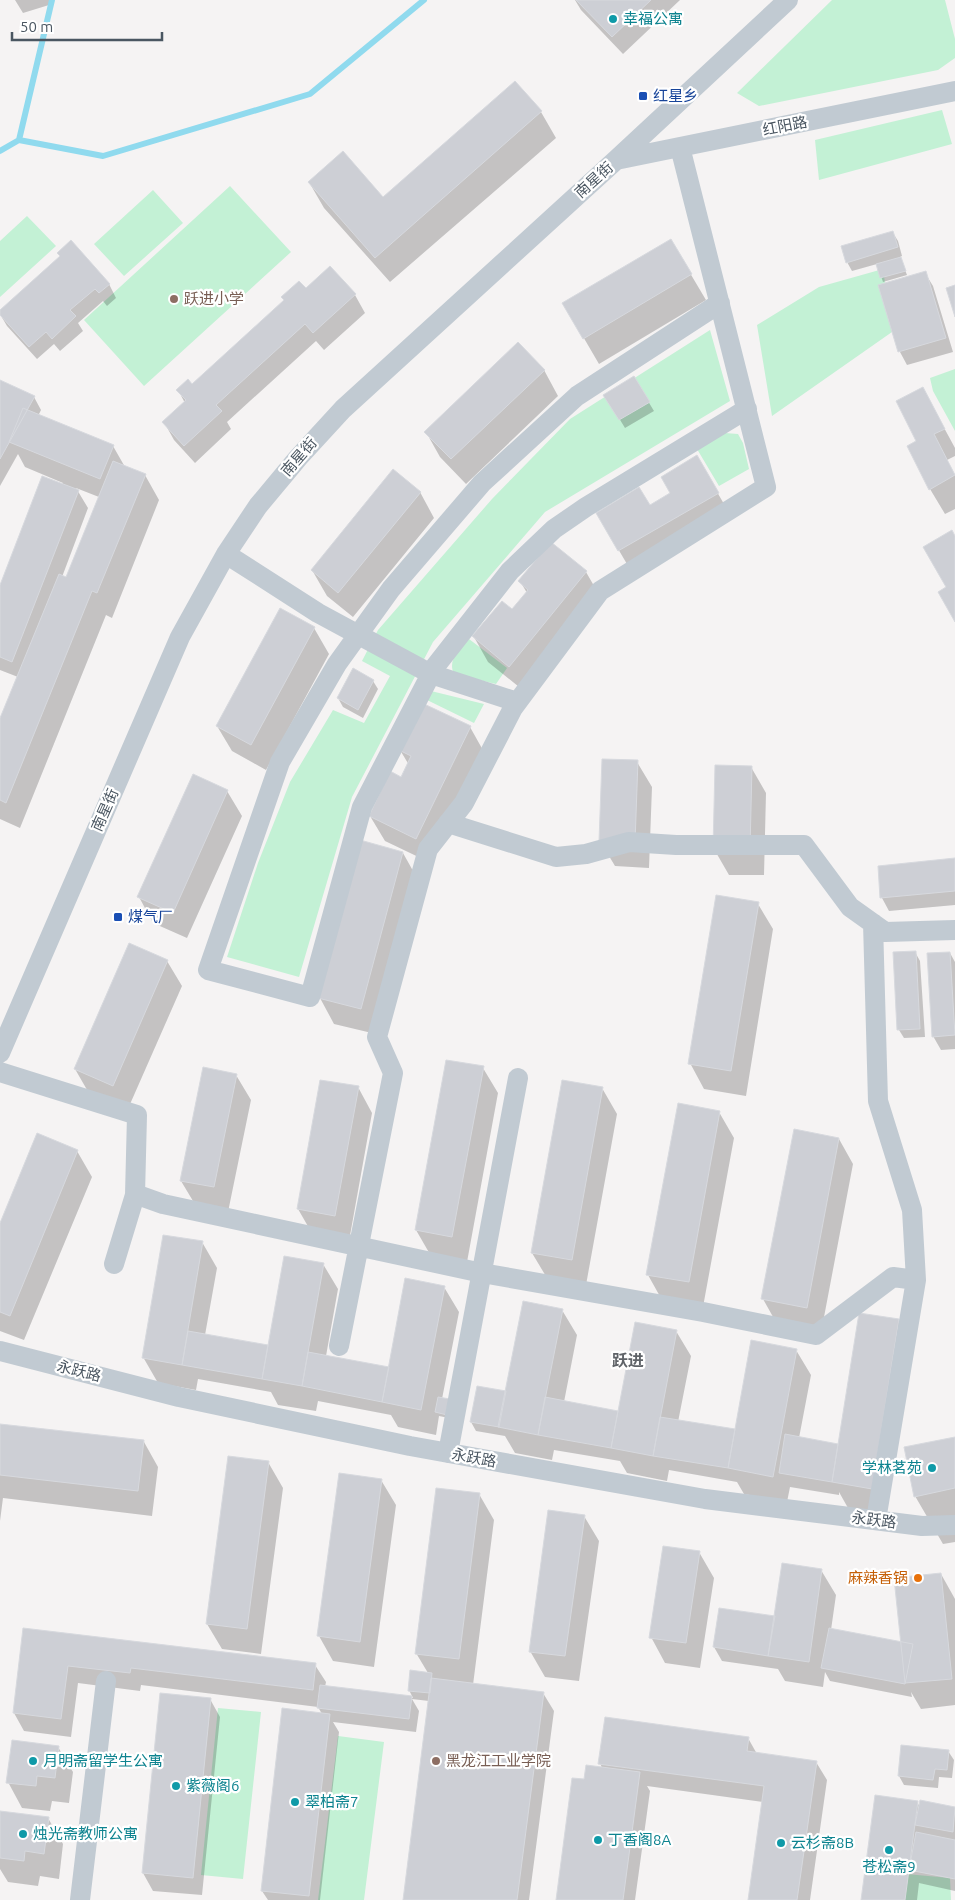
<svg xmlns="http://www.w3.org/2000/svg" width="955" height="1900" font-family="Ubuntu,'Noto Sans SC',sans-serif">
<rect width="100%" height="100%" fill="#f5f3f3"/>
<path fill="#c3f1d5" d="M832 0H945L955 39V58L938 70 759 106 737 93Z
M942 110 952 144 819 180 815 140Z
M230 186 291 252 144 386 84 320Z
M153 190 183 223 124 276 94 244Z
M27 216 56 246 0 297V241Z
M883 269 892 332 772 416 757 325 819 287Z
M710 330 730 401 545 512 433 642 352 797 299 977 227 957 258 863 290 782 333 710 364 723 390 676 362 661 378 630 492 499 570 419Z
M955 369V431L933 391 930 378Z
M725 433 738 434 743 443 749 469 719 486 697 449Z
M469 639 507 668 496 684 454 674C447 659 460 650 469 639Z
M431 691 484 704 474 723 427 700Z
M218 1708 261 1712 243 1879 201 1875Z
M338 1736 384 1742 364 1900H318Z
M906 1874 950 1878 951 1900H903Z"/>
<path fill="#0003" fill-rule="evenodd" d="M15 0H50L49 5 23 13Z
M575 0H680L623 54 581 10Z
M515 83 541 112 556 138 390 282 324 208 309 182 383 199Z
M893 233 898 241 902 256 900 257 907 275 883 282 877 264 852 271 847 262Z
M671 241 706 300 599 364 564 304Z
M330 268 355 295 365 313 324 350 316 341 227 422 231 429 195 463 174 440 164 422 185 403 178 390 192 386 285 301 282 297 306 290Z
M925 273 933 286 953 352 907 365 900 352 880 286Z
M109 284 116 298 107 306 103 301 78 323 83 331 60 351 54 344 37 359 7 326 0 314V311Z
M544 370 558 396 466 484 440 457 426 432Z
M634 378 654 411 625 428 605 395Z
M0 382 34 397 41 410 38 416 113 446 125 467 145 475 159 500 112 618 106 615 20 828 0 819V721L18 677 0 670V588L63 483 25 467 18 454 0 486ZM76 488 99 497 66 578 62 577 88 508Z
M923 389 955 448V456L947 460 955 475V509L945 514 930 489 918 441Z
M697 457 732 518 634 576 597 513 649 507 672 494Z
M420 492 434 518 353 617 327 596 312 570Z
M551 544 586 572 601 598 524 691 488 662 474 637 513 611 527 593 520 581Z
M280 610 314 628 329 654 266 770 232 751 217 726Z
M373 681 378 689 363 718 343 707 338 698Z
M470 727 484 752 431 863 385 841 370 816 402 778 409 765 400 750Z
M637 762 652 787 649 868 615 866 600 841Z
M751 767 766 793 764 875H729L714 849Z
M227 791 242 816 187 938 153 923 139 897Z
M403 853 417 878 376 1034 334 1024 320 998Z
M955 859V905L889 911 882 898 879 867Z
M758 904 773 929 746 1096 704 1089 690 1063Z
M915 952 920 961 925 1037 904 1038 899 1030Z
M950 953 955 962V1049L941 1050 933 1036Z
M167 961 182 986 127 1111 90 1095 75 1069Z
M447 1061 483 1068 498 1093 467 1262 431 1256 416 1230Z
M236 1075 251 1100 228 1212 196 1206 181 1181Z
M321 1081 358 1087 372 1113 349 1241 313 1235 298 1209Z
M602 1088 617 1114 586 1285 547 1278 532 1253Z
M719 1112 734 1138 703 1307 662 1300 648 1275Z
M839 1139 853 1164 821 1333 777 1324 763 1299Z
M77 1151 92 1177 24 1340 0 1331V1226Z
M202 1242 217 1268 205 1335 269 1347 323 1264 338 1289 326 1356 390 1369 444 1287 459 1312 442 1399 449 1418 439 1416 436 1435 398 1427 391 1415 318 1401 316 1411 278 1405 271 1392 198 1379 196 1390 158 1383 143 1357Z
M562 1310 577 1335 564 1402 617 1412 618 1415 676 1331 691 1356 678 1422 736 1431 796 1350 811 1375 799 1438 837 1445 839 1448 898 1320 913 1346 886 1514 848 1508 839 1492V1495L790 1487 787 1502 744 1494 737 1482 669 1470 667 1481 627 1473 620 1461 554 1450 552 1460 515 1453 505 1436 476 1431 471 1422 507 1393Z
M0 1425 144 1442 158 1467 152 1516 3 1498 0 1521Z
M955 1438V1542L943 1544 915 1496Z
M268 1462 283 1488 261 1654 222 1649 207 1624Z
M381 1480 396 1505 374 1667 333 1661 319 1636Z
M479 1494 494 1520 473 1685 543 1693 554 1711 529 1900H404L429 1701 412 1699 419 1711 416 1732 333 1722 339 1732 320 1900H268L262 1891 322 1714 318 1707 141 1685 140 1691 78 1683 71 1737 24 1731 14 1713 25 1629 315 1665 326 1682 325 1687 413 1698 409 1690 428 1673 416 1653Z
M584 1516 599 1541 579 1681 545 1677 530 1651Z
M699 1552 714 1578 700 1668 665 1663 651 1637Z
M821 1570 836 1595 831 1630 902 1643 941 1574 955 1599V1705L921 1709 911 1692 912 1697 830 1681 825 1672 823 1687 785 1681 778 1669 722 1661 714 1647 775 1618Z
M210 1699 220 1717 202 1895 153 1891 143 1873Z
M748 1738 757 1754 816 1762 827 1780 810 1900H749L763 1802 647 1786 650 1791 635 1900H557L585 1781 602 1768 600 1763Z
M58 1747 73 1772 69 1803 52 1801 50 1811 22 1808 8 1782Z
M948 1751 954 1760 952 1778 939 1777 938 1788 904 1785 899 1776Z
M917 1802 920 1807 921 1802 955 1808V1891L919 1883 917 1900H862Z
M0 1812 48 1818 63 1844 59 1879 40 1876 38 1886 8 1882 0 1869Z"/>
<g fill="none" stroke-linecap="round" stroke-linejoin="round">
<path stroke="#90daee" stroke-width="6" d="M19 140 103 156 310 94 424 0
M0 151 19 140 52 0"/>
</g>
<path fill="#cdcfd5" stroke="#d7d9de" d="M576 0H651L612 37Z
M515 81 542 111 375 258 308 182 343 151 383 197Z
M893 231 898 247 846 263 841 246Z
M671 239 692 274 583 339 562 303Z
M71 240 110 284 99 293 95 289 70 310 76 316 52 339 46 332 29 347 0 315V310L60 256 57 253Z
M901 257 906 271 880 278 876 264Z
M330 266 356 294 313 333 305 324 216 405 222 411 184 446 162 422 186 400 176 390 188 379 192 384 284 300 281 297 299 281 306 288Z
M926 271 946 338 898 352 878 285Z
M955 285V317L946 288Z
M518 342 545 370 451 459 424 432Z
M634 376 650 402 619 420 603 395Z
M0 380 35 396 0 459Z
M923 387 945 429 934 434 955 475 929 490 907 446 916 441 896 401Z
M23 408 114 445 100 479 9 442Z
M697 455 719 493 618 551 596 513 639 487 650 505 670 493 661 477Z
M113 461 146 474 97 593 92 591 6 803 0 800V718L59 574 66 577Z
M393 469 421 492 338 593 311 570Z
M42 476 79 490 12 662 0 657V585Z
M952 530 955 536V622L938 592 946 587 923 547Z
M551 542 587 571 509 667 472 636 502 601 512 609 528 590 518 581Z
M280 608 315 627 251 745 216 726Z
M353 668 374 680 358 710 337 698Z
M422 703 471 726 416 839 369 816 390 771 401 777 411 756 399 750Z
M602 759 638 760 635 843 599 841Z
M715 765 752 766 750 850H713Z
M193 774 228 790 173 913 137 897Z
M360 840 403 852 361 1009 318 998Z
M955 858V891L880 898 878 866Z
M716 895 759 902 731 1071 688 1064Z
M129 943 168 960 113 1086 74 1069Z
M916 951 920 1029 897 1030 893 952Z
M950 952 955 1035 932 1037 927 953Z
M446 1060 484 1066 452 1237 415 1230Z
M203 1067 237 1074 214 1187 180 1181Z
M320 1080 359 1086 335 1216 297 1209Z
M562 1080 603 1087 572 1260 531 1253Z
M678 1103 720 1111 689 1282 646 1275Z
M794 1129 839 1138 807 1308 761 1299Z
M37 1133 78 1150 10 1316 0 1312V1223Z
M163 1235 203 1241 182 1365 142 1358Z
M284 1256 324 1263 302 1386 262 1379Z
M405 1278 445 1286 421 1410 382 1402Z
M523 1301 563 1309 538 1435 498 1427Z
M859 1313 899 1319 872 1489 832 1482Z
M635 1322 677 1330 653 1456 611 1448Z
M188 1331 268 1345 262 1379 182 1365Z
M751 1340 797 1349 773 1477 728 1468Z
M308 1352 389 1367 382 1402 302 1386Z
M477 1386 506 1391 499 1427 470 1422Z
M438 1397 450 1399 447 1415 435 1412Z
M545 1397 618 1411 611 1448 538 1435Z
M660 1417 735 1429 728 1468 653 1456Z
M0 1424 144 1440 138 1491 0 1475Z
M785 1434 838 1444 832 1482 779 1473Z
M955 1437V1488L914 1497 904 1447Z
M228 1456 269 1461 247 1629 206 1624Z
M339 1473 382 1479 360 1642 317 1636Z
M436 1488 480 1493 459 1659 415 1654Z
M548 1510 585 1515 565 1656 529 1652Z
M663 1546 700 1551 686 1643 649 1638Z
M782 1563 822 1569 809 1662 768 1656Z
M941 1573 952 1679 905 1683 894 1578Z
M719 1608 775 1616 768 1656 713 1647Z
M23 1628 316 1663 313 1690 131 1668 130 1673 68 1666 61 1719 13 1713Z
M829 1628 913 1644 905 1684 821 1668Z
M410 1670 432 1673 430 1693 408 1691Z
M431 1678 544 1692 517 1900H403Z
M320 1685 412 1696 409 1719 317 1708Z
M160 1693 211 1698 193 1878 142 1873Z
M282 1708 330 1714 309 1896 261 1891Z
M605 1717 749 1737 747 1751 817 1761 797 1900H748L764 1786 598 1764Z
M12 1740 59 1746 55 1778 37 1776 36 1786 6 1783Z
M901 1745 949 1750 947 1770 935 1769 933 1780 898 1776Z
M586 1765 640 1772 623 1900H556L572 1778 584 1779Z
M875 1795 918 1801 905 1900H861Z
M920 1800 955 1807 953 1832 915 1825Z
M0 1811 49 1817 44 1854 25 1851 24 1861 0 1858Z
M916 1832 955 1840V1879L909 1870Z"/>
<g fill="none" stroke-linecap="round" stroke-linejoin="round">
<path stroke="#c1cad2" stroke-width="20" d="M616 160 955 91
M720 303 577 396 482 483 391 589 337 664 280 762 208 970 310 997 362 807 434 668 510 571 554 529 586 507 747 409
M226 554 318 613 431 674 517 702
M448 823 556 857 586 854 629 842 676 845H804L850 907 885 932 955 930
M873 923 878 1101 912 1210 916 1280
M0 1053 180 637 226 554 258 506 298 458 343 409 616 160 788 0
M0 1072 137 1115 135 1195 114 1264
M135 1194 163 1204 482 1273 703 1312 816 1335 893 1277 916 1280 876 1520
M339 1346 393 1073 377 1037 428 849 464 803 513 708 600 591 766 487 680 147
M0 1351 179 1397 410 1446 705 1499 922 1526 955 1525
M448 1453 518 1078
M80 1900 106 1681"/>
</g>
<g fill="#0f9aa8" stroke="#fff" stroke-width="2">
<circle cx="613" cy="19" r="5"/>
<circle cx="932" cy="1468" r="5"/>
<circle cx="33" cy="1761" r="5"/>
<circle cx="176" cy="1786" r="5"/>
<circle cx="295" cy="1802" r="5"/>
<circle cx="23" cy="1834" r="5"/>
<circle cx="598" cy="1840" r="5"/>
<circle cx="781" cy="1843" r="5"/>
<circle cx="889" cy="1850" r="5"/>
</g>
<g fill="#1a4fb4" stroke="#fff" stroke-width="2">
<rect x="638" y="91" width="10" height="10" rx="2.5"/>
<rect x="113" y="912" width="10" height="10" rx="2.5"/>
</g>
<g fill="#8d6e63" stroke="#fff" stroke-width="2">
<circle cx="174" cy="299" r="5"/>
<circle cx="436" cy="1761" r="5"/>
</g>
<circle fill="#e8710a" stroke="#fff" stroke-width="2" cx="918" cy="1578" r="5"/>
<g text-anchor="middle" stroke-width="4.5" stroke-linejoin="round" paint-order="stroke">
<g font-size="15" fill="#0d838f" stroke="#fff" text-anchor="start">
<text x="623" y="24">幸福公寓</text>
<text x="922" y="1473" text-anchor="end">学林茗苑</text>
<text x="43" y="1766">月明斋留学生公寓</text>
<text x="186" y="1791">紫薇阁6</text>
<text x="305" y="1807">翠柏斋7</text>
<text x="33" y="1839">烛光斋教师公寓</text>
<text x="608" y="1845">丁香阁8A</text>
<text x="791" y="1848">云杉斋8B</text>
<text x="889" y="1872" text-anchor="middle">苍松斋9</text>
</g>
<g font-size="15" fill="#164399" stroke="#fff" text-anchor="start">
<text x="653" y="101">红星乡</text>
<text x="128" y="922">煤气厂</text>
</g>
<g font-size="15" fill="#4a5661" stroke="#fff">
<text transform="translate(785 126) rotate(-11)" y="5">红阳路</text>
<text transform="translate(594 180) rotate(-42)" y="5">南星街</text>
<text transform="translate(299 457) rotate(-49)" y="5">南星街</text>
<text transform="translate(105 810) rotate(-66)" y="5">南星街</text>
<text transform="translate(79 1371) rotate(14)" y="5">永跃路</text>
<text transform="translate(474 1458) rotate(10)" y="5">永跃路</text>
<text transform="translate(874 1520) rotate(7)" y="5">永跃路</text>
</g>
<g font-size="15" fill="#785e54" stroke="#fff" text-anchor="start">
<text x="184" y="304">跃进小学</text>
<text x="446" y="1766">黑龙江工业学院</text>
</g>
<g font-size="15" fill="#c56008" stroke="#fff" text-anchor="end">
<text x="908" y="1583">麻辣香锅</text>
</g>
<g font-size="16" font-weight="bold" fill="#5f6368" stroke="#fff">
<text x="628" y="1366">跃进</text>
</g>
</g>
<path d="M12 32v8h150v-8" fill="none" stroke="#4a5661" stroke-width="2.5"/>
<text x="20" y="32" font-size="15" fill="#4a5661" stroke="#ffffff" stroke-width="4" paint-order="stroke">50 m</text>
</svg>
